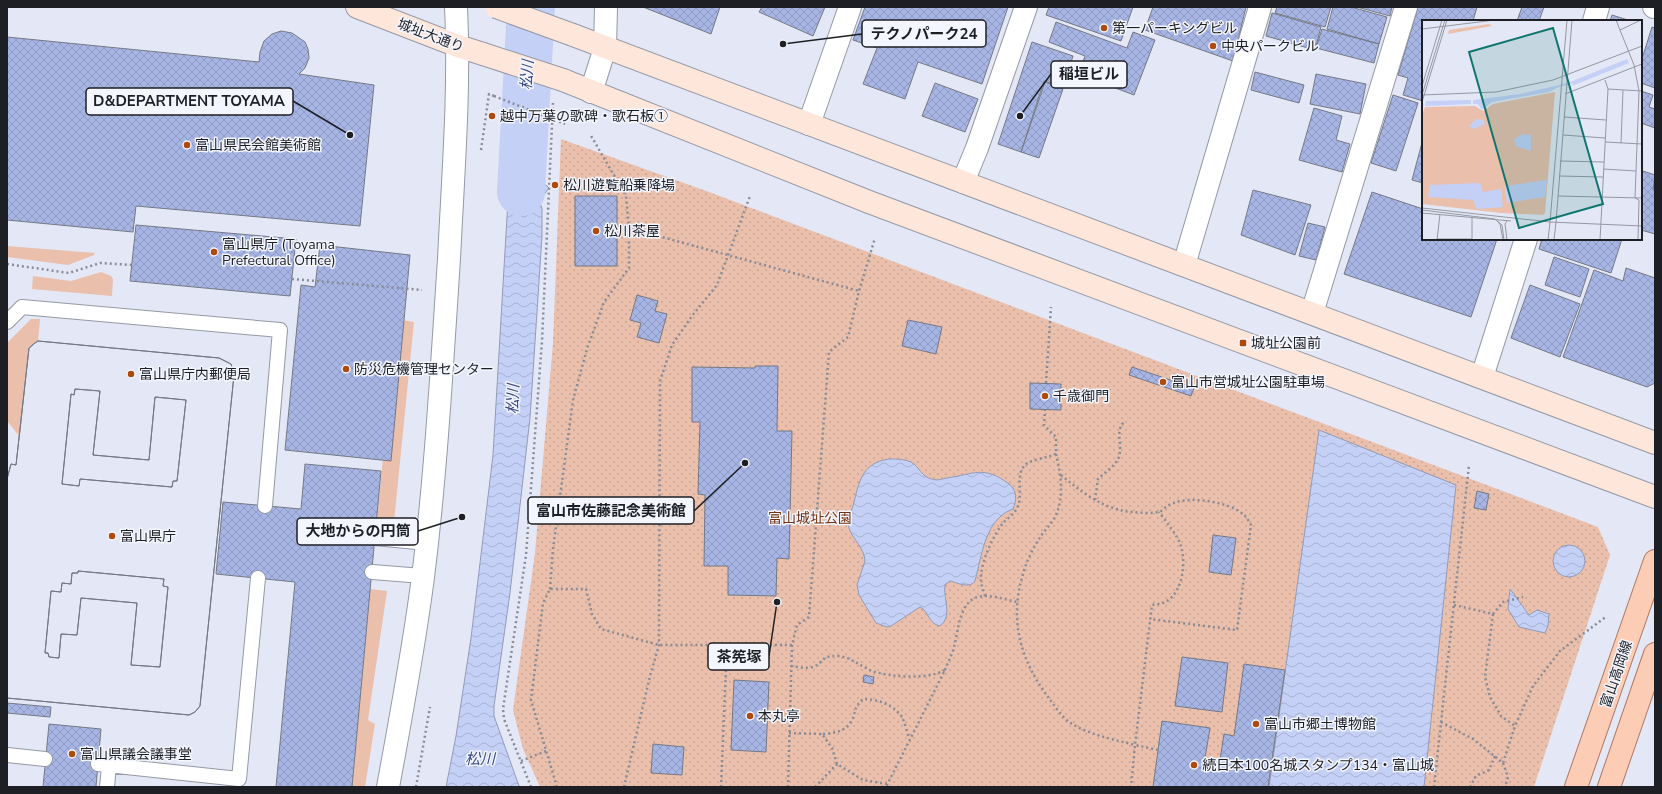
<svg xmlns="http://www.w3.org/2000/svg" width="1662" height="794" font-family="'Nunito Sans','Noto Sans JP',sans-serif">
<defs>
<pattern id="park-dots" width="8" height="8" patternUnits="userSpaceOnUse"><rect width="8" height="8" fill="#eabfac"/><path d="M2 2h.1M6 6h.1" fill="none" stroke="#c8a494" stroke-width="1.8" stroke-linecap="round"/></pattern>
<pattern id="water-waves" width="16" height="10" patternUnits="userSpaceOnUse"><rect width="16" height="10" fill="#c4d0f6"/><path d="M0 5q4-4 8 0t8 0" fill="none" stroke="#a8b2d3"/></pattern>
<pattern id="building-cross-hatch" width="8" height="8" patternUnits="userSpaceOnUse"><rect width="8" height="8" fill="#a7b5e4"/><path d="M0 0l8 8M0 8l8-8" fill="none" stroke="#8f9bc3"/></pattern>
</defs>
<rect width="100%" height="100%" fill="#e4e8f6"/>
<path fill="#eabfac" d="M7 246 95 253 94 255 68 265 7 257Z
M101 272 111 276 113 279 112 296 32 289 33 276 71 281Z
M31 319H40L38 341 35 343 29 348 20 437 7 421V343Z
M396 319 414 322 394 522 377 521Z
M370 589 387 591 368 720 375 724 365 787H352Z"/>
<path fill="url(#park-dots)" d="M561 139 709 192 1598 527 1610 555 1534 787H540L523 749 513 710 535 553 553 343Z"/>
<path fill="url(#water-waves)" stroke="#929bb7" d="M507 120 537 132 536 186 546 185 549 188 539 201 542 208V236L530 418 510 593 494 706V716L519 786 522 787H446L456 736 471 638 493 455 508 200Z
M1319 430 1456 485 1424 787H1269Z
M889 459C896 459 904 459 911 462 920 467 921 477 932 479 937 481 942 479 947 478 974 474 984 465 1009 484 1017 490 1017 500 1013 509 985 519 982 555 975 581 969 589 958 583 950 581L945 585C943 598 953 616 940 626 928 624 929 611 920 607L891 626 887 627 876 623 859 595 857 585 865 561C864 547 853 540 849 528 847 521 851 513 853 506 859 483 861 463 889 459Z
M1553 561a16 16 0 1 1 32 0a16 16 0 1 1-32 0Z
M1510 589 1529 615 1537 610 1549 614 1548 626 1545 633 1519 627 1508 609Z"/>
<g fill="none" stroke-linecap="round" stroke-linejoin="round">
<path stroke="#c4d0f6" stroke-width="48" d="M521 192 531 7"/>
</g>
<path fill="url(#building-cross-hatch)" stroke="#757985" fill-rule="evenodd" d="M643 7H720L711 34Z
M762 7H825L813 36 759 12Z
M865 7H1008L982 84 918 62 905 99 863 84 877 48 853 40Z
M1049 7H1133L1121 41 1046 15Z
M1153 7H1246L1233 61 1145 30Z
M1277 7H1331L1325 27 1275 13Z
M1333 7H1351L1387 17 1379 44 1327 29Z
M1357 7H1392L1390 16Z
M1418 7H1477L1473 21H1423V101L1403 95 1408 78 1398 75Z
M1522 7H1544L1539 21H1517Z
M1272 13 1321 27 1315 50 1266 36Z
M1612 15 1631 21H1610Z
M1056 22 1127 48 1133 32 1155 40 1134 95 1094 80 1097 73 1081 67 1085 56 1049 42Z
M1652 27 1655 28V88L1641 83V62Z
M1322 29 1379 44 1374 63 1316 48Z
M281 31 292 33 305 42 308 49 309 58 305 68 299 74 374 85 360 226 136 206 133 232 7 220V37L259 62 260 52 264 41 272 34Z
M1032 42 1073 56 1063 87 1044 81 1021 152 998 144Z
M1255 72 1304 85 1299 103 1251 90Z
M1316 74 1366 84 1360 114 1310 104Z
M1045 82 1063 89 1039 158 1021 152Z
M935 83 978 99 965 132 922 116Z
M1641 91 1653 95 1649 107 1655 109V128L1641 123Z
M1393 95 1418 103 1396 171 1371 163Z
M1314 108 1342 116 1336 140 1350 144 1342 172 1299 160Z
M1423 139V183L1412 180Z
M1643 171 1655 175 1653 190H1655V234L1641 230V176Z
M1253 190 1311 205 1295 255 1241 235Z
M1372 192 1423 209V239H1497L1471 317 1344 274Z
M575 196H617V266H575Z
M1308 223 1325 227 1316 260 1299 256Z
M136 225 296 239 290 296 130 281Z
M1542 239H1622L1611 273 1539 249Z
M320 245 410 255 391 461 285 450 301 285 315 287Z
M1554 257 1589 269 1580 297 1545 285Z
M1626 268 1655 278V383L1647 387 1563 357 1594 270 1623 281Z
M1530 285 1580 304 1560 357 1511 338Z
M637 295 658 301 655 311 667 314 659 343 637 337 641 323 630 320Z
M908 320 942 327 936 354 902 346Z
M38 341 219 358 231 364 233 370 234 375 200 706 195 712 189 715 7 698V479L11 464 16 465 29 348 35 343ZM75 389 100 391 93 455 149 460 155 397 186 400 177 481H173L172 487 80 479 79 486 62 484 71 394 74 395ZM78 571 164 579 163 586 168 587 160 667 131 665 137 603 81 598 77 635 61 634 59 658 49 657 48 653H45L51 591 61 592 62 583 71 584 72 573H78Z
M38 341 219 358 231 364 233 370 234 375 200 706 195 712 189 715 7 698V479L11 464 16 465 29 348 35 343Z
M755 366H778L777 431H792L789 559 777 558 776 596 728 595V566H704L705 495 698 494 700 422H692V367L755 368Z
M1132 367 1194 388 1191 396 1129 375Z
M1030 383 1061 384V410L1030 409Z
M75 389 100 391 93 455 149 460 155 397 186 400 177 481H173L172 487 80 479 79 486 62 484 71 394 74 395Z
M305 464 381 471 352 787H276L295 582 216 574 223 502 301 509Z
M1477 491 1489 494 1486 510 1474 508Z
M1213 535 1236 538 1231 575 1209 572Z
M78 571 164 579 163 586 168 587 160 667 131 665 137 603 81 598 77 635 61 634 59 658 49 657 48 653H45L51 591 61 592 62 583 71 584 72 573H78Z
M1182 657 1228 663 1222 712 1175 706Z
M1244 664 1285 670 1268 787H1153L1162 721 1210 728 1205 758 1220 760 1224 734 1234 736Z
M864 675 874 677 873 684 863 682Z
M734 680 769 682 766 752 731 750Z
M7 703 51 707 50 717 7 713Z
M49 724 101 729 96 787H43Z
M653 744 684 747 682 775 651 773Z"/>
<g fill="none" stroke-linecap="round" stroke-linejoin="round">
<defs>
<path id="lane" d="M7 322 22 307 280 330 265 506
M375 538 427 543
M372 572 423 576
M7 755 45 759
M98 764 239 779 258 578
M107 787 109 766"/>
<path id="street" d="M1654 7H1655
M1594 21 1598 7
M591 92 605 48 606 7
M809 124 850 7
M963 182 977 148 1026 7
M1184 265 1260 7
M1312 313 1406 7
M1482 377 1526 239
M388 787C401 717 414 647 423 577 436 473 442 364 449 259 453 175 460 91 456 7"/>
<path id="secondary" d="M357 7 458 46 483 54
M573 35 1655 443
M563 80 869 202 1655 497"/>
<path id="primary" d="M1576 787 1655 561
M1609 787 1655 654"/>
</defs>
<use href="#lane" stroke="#9599a6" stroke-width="16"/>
<use href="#street" stroke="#9599a6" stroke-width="24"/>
<use href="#secondary" stroke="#9599a6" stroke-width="24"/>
<use href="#primary" stroke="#ae7962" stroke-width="24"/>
<path stroke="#898c96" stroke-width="2.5" stroke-dasharray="2 3" stroke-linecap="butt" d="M481 150 489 94 494 96
M629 228 859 291
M7 264 69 273 100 263 132 265
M292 279 422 290
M1046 383 1051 307
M1056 454C1061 475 1065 499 1054 519 1050 525 1045 530 1041 536 1034 546 1026 562 1023 574 1009 620 1020 659 1048 697 1054 705 1061 716 1069 722 1089 735 1112 739 1135 745L1131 787
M1061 475C1083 493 1104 510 1133 512 1141 513 1154 514 1161 511 1165 508 1169 504 1174 503 1191 496 1231 502 1244 515 1247 517 1249 522 1251 525L1237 630 1150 619
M1095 500 1098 479C1105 472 1114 467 1118 459 1124 446 1114 433 1124 422
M550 589 553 549 573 400 587 349 604 302 629 268V228L626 196 590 134
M985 596C984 591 981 586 981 581 979 566 994 533 1004 522 1009 517 1015 514 1018 506 1023 494 1015 475 1025 465 1030 460 1049 457 1056 454V437L1044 425 1045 410
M1454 605 1493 614 1503 602 1523 597
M1493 614 1485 677 1490 697 1501 716 1515 726 1533 686 1560 651 1607 616
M791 666C798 667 807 669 813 667 825 662 821 655 838 656 851 657 860 666 872 671 890 677 928 680 945 670L886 787
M945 670C948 662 952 655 954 647 959 629 959 595 986 596 996 596 1007 600 1017 602
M1441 722 1473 739 1503 763 1515 726
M789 733 822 734
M1158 750 1135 745 1152 605C1157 604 1163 604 1167 601 1183 591 1186 563 1181 546 1177 534 1166 522 1159 512
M521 761 546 751
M1503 763 1508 777 1505 787
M887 784 863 780 837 764 832 748 822 734C833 733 845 732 851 722 857 711 852 710 863 699 877 699 893 704 902 717 905 723 907 732 909 738
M416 787 430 707
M531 787 504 719 503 709 526 555 542 341 553 103
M557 787 531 700 543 603 550 589H586L592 614 601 629 659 645H727
M624 787 650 676 659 645 660 381 672 345 692 316 717 285 750 196
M721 787 727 645H792
M788 787 792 645 797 625 809 617 829 352 848 337 859 291 875 238
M815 787 837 764
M1434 787 1469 465
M1470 787 1476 776 1489 770 1495 756"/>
<use href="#lane" stroke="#fff" stroke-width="14"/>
<use href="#street" stroke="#fff" stroke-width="22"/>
<use href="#secondary" stroke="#fee6da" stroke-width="22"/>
<use href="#primary" stroke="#fdccb5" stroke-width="22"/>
<defs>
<path id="secondary-bridge" d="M496 7 573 35
M483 54 563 80"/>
</defs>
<use href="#secondary-bridge" stroke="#9599a6" stroke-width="24" stroke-linecap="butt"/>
<path stroke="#898c96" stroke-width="2.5" stroke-dasharray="2 3" stroke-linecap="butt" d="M494 96 565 124"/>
<use href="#secondary-bridge" stroke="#fee6da" stroke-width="22"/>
</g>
<g fill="#ad4a0e" stroke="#f3f6fe" stroke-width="1.5">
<circle cx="1104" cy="28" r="4"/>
<circle cx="1213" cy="46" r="4"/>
<circle cx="492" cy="116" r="4"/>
<circle cx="187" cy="145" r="4"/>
<circle cx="555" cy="185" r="4"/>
<circle cx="596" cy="231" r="4"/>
<circle cx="214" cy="252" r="4"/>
<rect x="1239" y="339" width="8" height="8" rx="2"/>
<circle cx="346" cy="369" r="4"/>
<circle cx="131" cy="374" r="4"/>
<circle cx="1163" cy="382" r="4"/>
<circle cx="1045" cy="396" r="4"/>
<circle cx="112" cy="536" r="4"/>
<circle cx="750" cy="716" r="4"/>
<circle cx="1256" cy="724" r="4"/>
<circle cx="72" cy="754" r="4"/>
<circle cx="1194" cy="765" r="4"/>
</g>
<g text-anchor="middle" stroke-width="3" stroke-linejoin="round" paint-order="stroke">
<g font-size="14" fill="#1e1f24" stroke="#f3f6fe" text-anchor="start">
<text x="1112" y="33">第一パーキングビル</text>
<text x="1221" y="51">中央パークビル</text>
<text x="500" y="121">越中万葉の歌碑・歌石板①</text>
<text x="195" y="150">富山県民会館美術館</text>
<text x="563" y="190">松川遊覧船乗降場</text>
<text x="604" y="236">松川茶屋</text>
<text x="222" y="249">富山県庁 (Toyama<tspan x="222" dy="16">Prefectural Office)</tspan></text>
<text x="1251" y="348">城址公園前</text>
<text x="354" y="374">防災危機管理センター</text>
<text x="139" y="379">富山県庁内郵便局</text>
<text x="1171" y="387">富山市営城址公園駐車場</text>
<text x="1053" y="401">千歳御門</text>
<text x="120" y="541">富山県庁</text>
<text x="758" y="721">本丸亭</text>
<text x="1264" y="729">富山市郷土博物館</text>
<text x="80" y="759">富山県議会議事堂</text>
<text x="1202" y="770">続日本100名城スタンプ134・富山城</text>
</g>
<g font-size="14" fill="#1e1f24" stroke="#f3f6fe">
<text transform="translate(431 35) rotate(21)" y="5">城址大通り</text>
<text transform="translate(1616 674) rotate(-71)" y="5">富山高岡線</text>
</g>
<g font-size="14" fill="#723312" stroke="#f3f6fe">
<text x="810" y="523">富山城址公園</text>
</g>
<g font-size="15" font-style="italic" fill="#3b4883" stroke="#f3f6fe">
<text transform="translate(527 75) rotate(-86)" y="5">松川</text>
<text transform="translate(513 399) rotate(-88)" y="5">松川</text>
<text x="480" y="764">松川</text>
</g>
</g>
<g transform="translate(1422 20)">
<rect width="220" height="220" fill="#e4e8f6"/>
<path d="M67 4 70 6 26 14 27 10Z" fill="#eabfac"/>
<path d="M133 72 123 193 121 195 79 193 0 184V95L3 87 53 86 61 91 71 84Z" fill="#eabfac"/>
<path d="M205 39 207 43 150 66 153 60ZM133 66V69L127 72 70 82 60 90 56 84H51V80L98 74ZM49 80V84L3 86 4 81ZM54 99 61 100 63 104 52 109 47 106ZM101 114 109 115V131L93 126 94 124 91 120ZM125 160 123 177 85 183 83 166ZM58 163 61 172 79 169 81 187 55 189 51 180 6 177 8 165Z" fill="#c4d0f6"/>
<path fill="none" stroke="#c4d0f6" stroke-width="2" d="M127 69 155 61"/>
<path fill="none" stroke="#9598a2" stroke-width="1" d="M194 0 212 45 217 71 213 178 217 180 216 220M0 9 73 0M198 10 219 0M0 66 20 0M186 69 220 71M143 74 220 44M0 75 74 72 131 60 220 26M0 75 23 0M0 82 25 0M142 97 184 100M141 115 183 118M183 122 220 124M199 123 201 70M138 141 182 142M181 149 214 151M137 156 181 157M136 176 220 178M0 188 128 202M0 190 73 199 80 205 82 220M0 193 89 201M75 201 78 204 81 220M128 202 145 0M134 202 150 0M15 219H50M15 220 18 194M50 220V198M85 220 83 204 85 201M126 220 128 202 220 206M132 220 134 202M178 220 186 69 183 60"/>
<path fill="#0f766e" fill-opacity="0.15" stroke="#0f766e" stroke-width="2" d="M131 8 181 184 97 208 47 32Z"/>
<rect width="220" height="220" fill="none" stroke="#1e1f24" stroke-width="2"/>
</g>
<path fill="none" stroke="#1e1f24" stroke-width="1.5" d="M783 44L862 34M1020 116L1051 74M350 135L293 101M745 463L694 511M462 517L418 531M777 602L769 656"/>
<g fill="#1e1f24" stroke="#f3f6fe" stroke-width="1.5">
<circle cx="783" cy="44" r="4"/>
<circle cx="1020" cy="116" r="4"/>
<circle cx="350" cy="135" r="4"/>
<circle cx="745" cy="463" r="4"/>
<circle cx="462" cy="517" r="4"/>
<circle cx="777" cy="602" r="4"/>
</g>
<g fill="#f3f6fe" stroke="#1e1f24" stroke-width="1.5">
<rect x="862" y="20" width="124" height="27" rx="4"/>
<rect x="1051" y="61" width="76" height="27" rx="4"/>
<rect x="86" y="88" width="207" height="27" rx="4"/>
<rect x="528" y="497" width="166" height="27" rx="4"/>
<rect x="297" y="518" width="121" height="27" rx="4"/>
<rect x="708" y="643" width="61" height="27" rx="4"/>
</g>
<g font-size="15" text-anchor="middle" font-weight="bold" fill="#1e1f24">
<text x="924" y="39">テクノパーク24</text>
<text x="1089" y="79">稲垣ビル</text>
<text x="189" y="106">D&amp;DEPARTMENT TOYAMA</text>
<text x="611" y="516">富山市佐藤記念美術館</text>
<text x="358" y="536">大地からの円筒</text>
<text x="739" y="662">茶筅塚</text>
</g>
<rect width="1662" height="794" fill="none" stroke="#1e1f24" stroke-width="16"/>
</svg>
